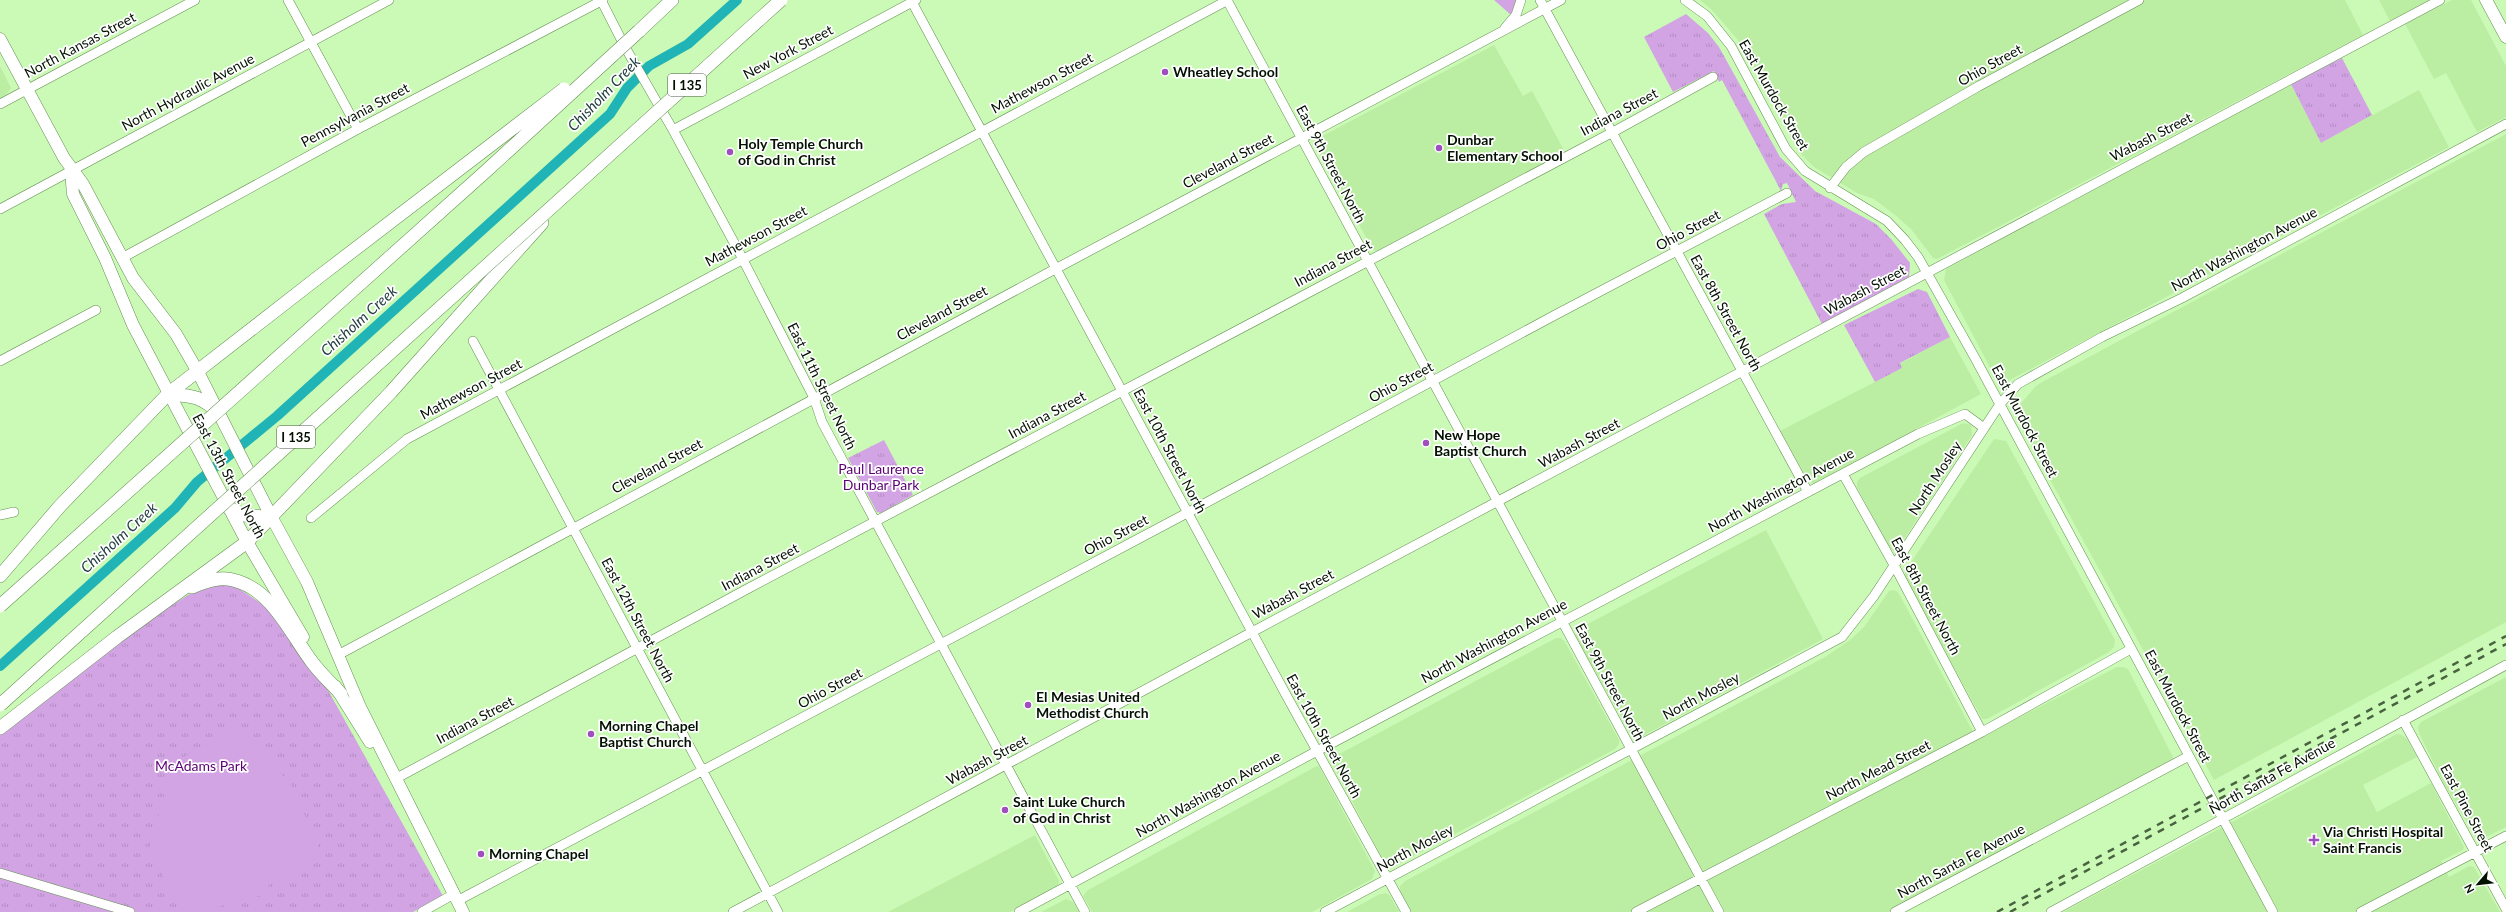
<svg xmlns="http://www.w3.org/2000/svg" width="2506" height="912" font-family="Lato,sans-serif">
<defs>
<pattern id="grass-tufts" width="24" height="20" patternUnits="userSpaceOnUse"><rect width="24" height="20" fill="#d2a4e4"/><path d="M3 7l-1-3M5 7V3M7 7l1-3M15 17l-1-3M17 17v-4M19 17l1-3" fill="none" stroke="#b38cc2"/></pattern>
</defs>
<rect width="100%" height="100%" fill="#cbfab6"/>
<path fill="#bbeea3" d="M1700 0H2345L2363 35 1937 259 1933 258 1911 229 1895 215 1874 199 1857 193 1814 167 1802 155 1738 40 1712 10Z
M2379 0H2431L2390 21Z
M2452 0H2471L2506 66V117L2477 132 2446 73 2434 79 2405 24Z
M1494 45 1523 96 1532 91 1565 152 1377 251 1373 250 1313 141Z
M0 66 11 88 6 95 0 98Z
M2291 84 2321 143 2419 90 2449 147 2008 381 1996 379 1944 280 1946 269Z
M2506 134V622L2214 780 2017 419 2016 409 2036 386 2044 381Z
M1950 337 1981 394 1815 484 1809 482 1780 431 1902 368 1900 364Z
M1963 423 1971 425 1972 435 1899 547 1894 551 1890 549 1857 487V482L1860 478Z
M1994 439 2006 441 2115 640 2114 647 2109 652 1987 719H1982L1905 577V571Z
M1766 530 1823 639 1639 738H1633L1575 636 1577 632 1580 628Z
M1894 590 1898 592 1977 739 2117 667H2123L2128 669 2175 761 1892 912H1411L1400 892V886L1405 881 1825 657 1850 640 1864 627 1889 591Z
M1556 638H1561L1565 642 1619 740V744L1615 749 1389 869 1386 866 1330 759Z
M2506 677V827L2478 841 2444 784 2419 733 2418 727 2421 722Z
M2397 734 2402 735 2407 739 2417 757 2363 785 2377 812 2431 783 2464 847 2463 850 2441 861 2449 877 2469 866 2474 867 2500 912H2063Z
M1319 766 1375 871 1372 879 1312 912H1092L1083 896 1088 890 1315 767Z
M1035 835 1059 881 1058 885 1054 889 1010 912H888Z
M1386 893 1390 896 1399 912H1347L1378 895Z
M1066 899 1073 902 1079 912H1041Z"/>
<path fill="url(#grass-tufts)" d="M1494 0H1516L1511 15Z
M1686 14 1708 33 1719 47 1780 157 1815 191 1876 224 1891 239 1910 263 1909 277 1822 324 1764 214 1782 204 1796 202 1787 183 1783 184 1781 191 1722 80 1719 82 1714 71 1673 92 1644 37Z
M2342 58 2372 115 2321 143 2291 84Z
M1918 289 1927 292 1950 337 1900 363 1902 368 1875 382 1844 325Z
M884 440 913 495 881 513 877 512 848 458Z
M216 584 235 586 265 606 329 692 443 896 413 912H0V735L156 615 190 594Z"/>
<path fill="#d2a4e4" d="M241 726 301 797 297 800 319 843 312 866 268 885 270 893 199 912H182L149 849 173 763Z"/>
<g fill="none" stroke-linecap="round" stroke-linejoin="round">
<path stroke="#21b4b6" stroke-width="10" d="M0 666 175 508 197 482 277 416 610 114 627 88 649 66 688 44 737 0"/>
<defs>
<path id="minor" d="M288 0 358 129
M601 0 625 47 673 130 738 250 814 398 822 422 1085 912
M1227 0 1719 912
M1540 0 1808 492
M1685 0 1707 16 1731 46 1786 149 1805 171 1887 221 1905 240 1918 257 1975 358 2273 912
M912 2 1285 693 1406 912
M1505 28 1516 15 1521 0
M0 104 195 0
M673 130 916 0
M1830 188 1846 167 1864 152 1979 86 2139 0
M0 209 389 0
M122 258 358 129 603 0
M473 341 778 912
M0 361 96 310
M1843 474 1894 565 1982 732
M0 515 14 512
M311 518 407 439 1228 0
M338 655 1044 275 1561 0
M2403 720 2506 909
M395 779 749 588 1613 132 1713 77
M0 873 130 912
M457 901 1187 513 1557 314 1787 193
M422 912 454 894
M733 912 1252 632 2440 0
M1019 912 1317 751 1918 434 1965 414 1984 428
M1325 912 1842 637 1874 596 2000 404 2018 384 2102 337 2182 298 2506 124
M1636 912 1982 732 2131 649
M1895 912 2189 756
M2051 912 2506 665
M2361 912 2506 836"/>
<path id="major" d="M2486 0 2506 37
M0 39 64 158 83 184 133 278 176 334 198 372 272 518 307 582 360 707 463 912
M71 171 73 194 105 258 133 325 247 542 303 637
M335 686 370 742"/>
<path id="highway" d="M639 31 672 0
M168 394C193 396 201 396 219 413
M229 508 244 515 272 518
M0 576 60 506 168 394 316 279
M192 587C205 582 220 576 233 580 272 589 290 633 312 662 320 673 331 683 341 694
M0 728 117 637 247 542 391 392 542 223"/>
</defs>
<use href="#minor" stroke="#648f50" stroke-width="10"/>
<use href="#major" stroke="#648f50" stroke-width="13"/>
<use href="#highway" stroke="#648f50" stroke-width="14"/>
<use href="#minor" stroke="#fff" stroke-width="9"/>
<use href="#major" stroke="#fff" stroke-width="12"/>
<use href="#highway" stroke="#fff" stroke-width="13"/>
<path stroke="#496240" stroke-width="2.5" stroke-dasharray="7 7" stroke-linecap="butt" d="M1997 912 2506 636
M2010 912 2506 644"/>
<defs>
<path id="highway-bridge" d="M316 279 564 89
M0 606 485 172 639 31
M0 705 781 0"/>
</defs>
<use href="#highway-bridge" stroke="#648f50" stroke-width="14" stroke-linecap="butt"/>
<use href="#highway-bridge" stroke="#fff" stroke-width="13"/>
</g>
<g fill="#a04ebd" stroke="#fff" stroke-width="1.5">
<circle cx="1165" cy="72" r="4"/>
<circle cx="1439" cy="148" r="4"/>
<circle cx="730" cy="152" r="4"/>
<circle cx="1426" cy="443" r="4"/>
<circle cx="1028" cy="705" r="4"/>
<circle cx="591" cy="734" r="4"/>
<circle cx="1005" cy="810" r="4"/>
<path d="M2312 834h4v4h4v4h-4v4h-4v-4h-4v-4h4z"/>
<circle cx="481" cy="854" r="4"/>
</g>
<g text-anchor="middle" stroke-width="3.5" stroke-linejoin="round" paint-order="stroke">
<g fill="#fff" stroke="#4f584c" stroke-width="1">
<rect x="668" y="74" width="38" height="22" rx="3"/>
<rect x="277" y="426" width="38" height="22" rx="3"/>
</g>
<g font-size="13" font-weight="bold" fill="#031100">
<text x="687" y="90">I 135</text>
<text x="296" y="442">I 135</text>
</g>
<g font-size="14" fill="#031100" stroke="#fff">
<text transform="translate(80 45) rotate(-28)" y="5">North Kansas Street</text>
<text transform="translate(788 52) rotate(-28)" y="5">New York Street</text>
<text transform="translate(1990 65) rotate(-29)" y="5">Ohio Street</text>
<text transform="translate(1042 83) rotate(-28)" y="5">Mathewson Street</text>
<text transform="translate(188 92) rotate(-28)" y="5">North Hydraulic Avenue</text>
<text transform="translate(1774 95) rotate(60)" y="5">East Murdock Street</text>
<text transform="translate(1619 112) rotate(-28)" y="5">Indiana Street</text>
<text transform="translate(355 115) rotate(-28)" y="5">Pennsylvania Street</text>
<text transform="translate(2151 137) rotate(-27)" y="5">Wabash Street</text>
<text transform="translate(1228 161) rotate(-28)" y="5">Cleveland Street</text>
<text transform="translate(1331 164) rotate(62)" y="5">East 9th Street North</text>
<text transform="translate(1688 230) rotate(-28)" y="5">Ohio Street</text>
<text transform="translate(756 236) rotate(-28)" y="5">Mathewson Street</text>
<text transform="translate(2244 249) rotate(-28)" y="5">North Washington Avenue</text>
<text transform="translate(1333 263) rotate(-28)" y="5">Indiana Street</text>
<text transform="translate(1865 290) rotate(-28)" y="5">Wabash Street</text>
<text transform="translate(942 313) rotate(-28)" y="5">Cleveland Street</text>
<text transform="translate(1726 313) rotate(61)" y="5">East 8th Street North</text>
<text transform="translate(1401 382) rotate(-28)" y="5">Ohio Street</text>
<text transform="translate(822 386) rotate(64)" y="5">East 11th Street North</text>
<text transform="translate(471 389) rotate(-28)" y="5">Mathewson Street</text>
<text transform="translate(1047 415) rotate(-28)" y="5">Indiana Street</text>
<text transform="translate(2025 421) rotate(62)" y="5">East Murdock Street</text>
<text transform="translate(1579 443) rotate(-28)" y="5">Wabash Street</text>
<text transform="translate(1170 451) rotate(62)" y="5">East 10th Street North</text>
<text transform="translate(657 466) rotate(-28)" y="5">Cleveland Street</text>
<text transform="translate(229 476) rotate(62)" y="5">East 13th Street North</text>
<text transform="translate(1935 478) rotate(-57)" y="5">North Mosley</text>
<text transform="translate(1781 490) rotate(-28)" y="5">North Washington Avenue</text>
<text transform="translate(1116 535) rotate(-28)" y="5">Ohio Street</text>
<text transform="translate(760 567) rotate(-28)" y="5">Indiana Street</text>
<text transform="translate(1293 594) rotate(-28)" y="5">Wabash Street</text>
<text transform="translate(1926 596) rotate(62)" y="5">East 8th Street North</text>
<text transform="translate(638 620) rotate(62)" y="5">East 12th Street North</text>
<text transform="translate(1494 641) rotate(-28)" y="5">North Washington Avenue</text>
<text transform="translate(1610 682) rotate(62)" y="5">East 9th Street North</text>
<text transform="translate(830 688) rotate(-28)" y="5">Ohio Street</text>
<text transform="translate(1701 696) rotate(-28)" y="5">North Mosley</text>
<text transform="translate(2178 706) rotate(62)" y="5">East Murdock Street</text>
<text transform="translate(475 720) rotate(-28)" y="5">Indiana Street</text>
<text transform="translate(1324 736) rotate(61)" y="5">East 10th Street North</text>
<text transform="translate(987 760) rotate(-28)" y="5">Wabash Street</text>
<text transform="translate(1878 770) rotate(-27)" y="5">North Mead Street</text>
<text transform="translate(2272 776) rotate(-29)" y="5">North Santa Fe Avenue</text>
<text transform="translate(1208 794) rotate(-29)" y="5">North Washington Avenue</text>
<text transform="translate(2467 808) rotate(62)" y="5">East Pine Street</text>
<text transform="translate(1415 848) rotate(-28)" y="5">North Mosley</text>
<text transform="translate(1961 861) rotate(-28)" y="5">North Santa Fe Avenue</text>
</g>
<g font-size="14" font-weight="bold" fill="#031100" stroke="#fff" text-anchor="start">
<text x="1173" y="77">Wheatley School</text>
<text x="1447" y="145">Dunbar<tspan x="1447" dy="16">Elementary School</tspan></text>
<text x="738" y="149">Holy Temple Church<tspan x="738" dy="16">of God in Christ</tspan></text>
<text x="1434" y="440">New Hope<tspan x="1434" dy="16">Baptist Church</tspan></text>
<text x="1036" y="702">El Mesias United<tspan x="1036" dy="16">Methodist Church</tspan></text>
<text x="599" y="731">Morning Chapel<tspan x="599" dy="16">Baptist Church</tspan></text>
<text x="1013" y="807">Saint Luke Church<tspan x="1013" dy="16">of God in Christ</tspan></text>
<text x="2323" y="837">Via Christi Hospital<tspan x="2323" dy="16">Saint Francis</tspan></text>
<text x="489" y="859">Morning Chapel</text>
</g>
<g font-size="14" fill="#5c0075" stroke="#fff">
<text x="881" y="474">Paul Laurence<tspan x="881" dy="16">Dunbar Park</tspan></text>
<text x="201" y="771">McAdams Park</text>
</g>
<g font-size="15" font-style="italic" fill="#233f40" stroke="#fff">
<text transform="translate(604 94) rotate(-46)" y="5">Chisholm Creek</text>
<text transform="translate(359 321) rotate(-42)" y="5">Chisholm Creek</text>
<text transform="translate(119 538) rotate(-42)" y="5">Chisholm Creek</text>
</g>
</g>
<g transform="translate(2478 884) rotate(242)" stroke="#ffffff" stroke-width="3" paint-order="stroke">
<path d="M0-3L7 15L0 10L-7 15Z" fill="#031100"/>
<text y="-6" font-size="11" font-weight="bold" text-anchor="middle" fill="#031100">N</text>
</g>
</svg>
